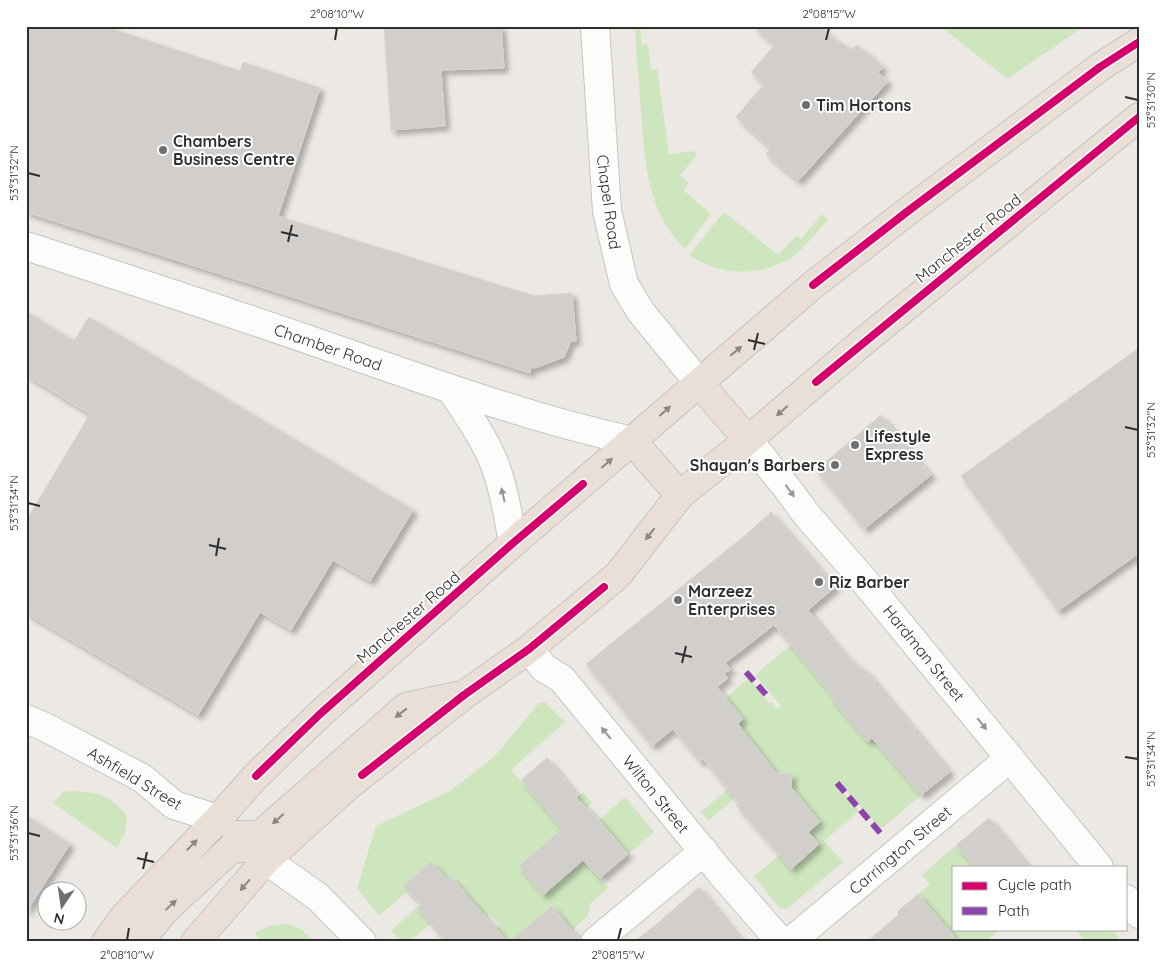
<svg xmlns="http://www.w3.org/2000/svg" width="1165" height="968" font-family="Quicksand,sans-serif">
<defs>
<filter id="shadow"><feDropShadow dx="4.5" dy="4.5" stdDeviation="2.5" flood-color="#0004"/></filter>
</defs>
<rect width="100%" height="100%" fill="#ece8e4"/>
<path fill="#cee6be" d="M635 26H640L642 45 648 44 651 69H657L669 154 694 151 697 155 680 175 689 183 683 190 711 214 685 249C647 213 644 159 641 110 639 82 636 54 635 26Z
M940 26H1085L1007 79Z
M724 212 778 255 796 236 801 239 822 214 828 220C817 231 806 246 794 256 790 259 785 261 780 263 750 278 717 273 689 255Z
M818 622 827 634 800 657 833 696 831 698 848 718 882 690 887 696 853 724 868 742 873 737 921 795 881 829 838 781 835 783 859 811 824 841 843 862 787 909 779 908 754 876 780 855 791 868 819 845 809 832 820 822 808 807 786 790 791 786 792 778 787 774 764 773 708 821 701 812 728 789 732 728 743 719 732 706 717 711 682 740 680 737 749 678 769 703 772 702 777 709 781 706 755 675Z
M545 702 565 722 511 770 552 817 583 792 592 803 519 866 529 877 574 868 583 860 608 888 590 904 588 916 572 930 552 906 541 916 557 942H497L488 936 500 925 490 914 479 924 435 928 469 897 452 877 448 880 431 862 404 886 408 891 379 916 357 888 376 826 450 791 495 756 539 703Z
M64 791C94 792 107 791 127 816L125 833 117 848 53 803Z
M625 797 654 832 628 854 599 820Z
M956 845 973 864 970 867H954V929H1000L985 942H950L947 928 918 894 930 884 922 875Z
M417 907 431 923 409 942H401L391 931Z
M286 924 299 928 316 942H262L255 933 269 926Z
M1075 929H1112L1122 942H1082L1084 940Z"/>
<path fill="#d1cecb" stroke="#d7d4d0" filter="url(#shadow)" d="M26 26H104L240 71 243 62 320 88 278 216 534 296 572 293 576 341H571L564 357 535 368 531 367 530 373 26 212Z
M384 26H501L504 68 441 70 445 126 391 130Z
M753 26H820L840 44 841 42 851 50 857 45 883 67 878 73 888 81 798 181 766 154 771 148 736 117 764 84 751 72 775 45Z
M26 311 74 341 89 317 413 510 370 581 333 560 291 630 260 612 198 715 26 613V521L90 414 26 375Z
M1139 348V553L1058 611 961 476Z
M881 415 931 475 864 529 816 470Z
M771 512 835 587 808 610 844 654 864 671 865 670 950 772 921 795 872 738 868 742 831 698 833 696 774 625 725 663 731 669 724 674 728 678 717 687 743 719 738 724 776 773 792 774 791 787 820 822 808 832 819 844 791 869 736 805 739 803 703 759 700 762 673 729 652 746 586 664 748 533Z
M547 758 578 796 576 797 599 820 628 854 600 878 583 860 543 895 519 866 562 829 521 780Z
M26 815 70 844 26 912Z
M989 818 1029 867H975L956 845Z
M431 862 448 880 451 877 508 942H446L417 907 421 904 403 886Z
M699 887 743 942H634L658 923Z
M918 894 959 942H867L899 914 897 912Z
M552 906 580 940V942H509Z"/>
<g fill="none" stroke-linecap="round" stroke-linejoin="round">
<defs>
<path id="minor" d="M595 26 607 211 624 284 641 312 699 383
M26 246C125 278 223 310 321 344 424 380 526 417 632 441
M451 389C466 413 484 437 494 463 504 488 508 516 513 543
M748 440 787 488 806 514 861 577 1099 867
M529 649 544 668 562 679 721 873 781 942
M26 719 45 727 142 778 174 805 218 819
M266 860 318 897 362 942
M1126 899 1139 914
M595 942 704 851
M790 942 1010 758"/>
<path id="highway" d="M699 383 748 440
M632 441 680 495
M237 835H260L406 707 457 696
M106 942 123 918 218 819 256 776 320 714 513 543 813 285 908 211 1100 67 1139 42
M139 942 165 910 231 849 251 847
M195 942 266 860 348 786 464 695 529 649 618 575 680 495 748 440 864 341 1139 117"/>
</defs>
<use href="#minor" stroke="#c5c4c5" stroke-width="30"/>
<use href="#highway" stroke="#c6c5c4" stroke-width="30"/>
<use href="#minor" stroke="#fcfcfb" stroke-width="28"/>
<use href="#highway" stroke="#eadfd6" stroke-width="28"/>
<path stroke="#8e44ad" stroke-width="6" stroke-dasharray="12 6" stroke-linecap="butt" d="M746 672 770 699
M837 783 882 835"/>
<defs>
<path id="cycleway" d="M813 285 908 211 1100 67 1139 42
M816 382 1139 117
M362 775 464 695 529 649 604 587
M256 776 320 714 513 543 583 484"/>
</defs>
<use href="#cycleway" stroke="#fff" stroke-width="11"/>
<use href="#cycleway" stroke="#d6006c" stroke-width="8"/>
</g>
<defs><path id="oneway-solid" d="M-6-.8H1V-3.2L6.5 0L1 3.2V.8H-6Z" transform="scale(1.25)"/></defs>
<g fill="#8c8682">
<use href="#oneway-solid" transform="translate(736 351) rotate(-40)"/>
<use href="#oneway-solid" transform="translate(665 411) rotate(-42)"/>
<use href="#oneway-solid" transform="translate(782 411) rotate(139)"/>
<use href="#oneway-solid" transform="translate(607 463) rotate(-41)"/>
<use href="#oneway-solid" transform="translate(650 534) rotate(128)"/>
<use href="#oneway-solid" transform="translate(401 713) rotate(142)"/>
<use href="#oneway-solid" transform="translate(278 819) rotate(139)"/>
<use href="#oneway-solid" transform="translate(192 845) rotate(-46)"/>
<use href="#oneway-solid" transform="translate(245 885) rotate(131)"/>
<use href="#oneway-solid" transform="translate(171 905) rotate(-43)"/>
</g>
<g fill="#959594">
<use href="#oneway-solid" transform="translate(790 491) rotate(54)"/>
<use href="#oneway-solid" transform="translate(503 495) rotate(-103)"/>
<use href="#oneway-solid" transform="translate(982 724) rotate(51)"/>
<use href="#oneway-solid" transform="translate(606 733) rotate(-130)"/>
</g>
<path fill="none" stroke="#2e2e2e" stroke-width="2" d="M335 40 337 28M826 40 829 28M1125 97 1138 100M28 173 40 176M281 232 298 236M288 242 292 225M748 340 765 344M754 350 758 333M1125 427 1138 430M28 503 40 506M209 545 226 549M216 556 219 538M675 653 692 657M682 663 686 646M1125 757 1138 759M28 833 40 836M137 858 154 862M143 869 147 852M127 940 129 928M618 940 621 928"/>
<g fill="#706f6e" stroke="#fff" stroke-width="2">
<circle cx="806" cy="105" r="5"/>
<circle cx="163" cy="150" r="5"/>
<circle cx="855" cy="445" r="5"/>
<circle cx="835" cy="465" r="5"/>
<circle cx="819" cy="582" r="5"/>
<circle cx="678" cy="600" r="5"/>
</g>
<g text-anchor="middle" stroke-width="4" stroke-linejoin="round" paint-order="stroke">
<g font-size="16" font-weight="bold" fill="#2e2e2e" stroke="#fff" text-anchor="start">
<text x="816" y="111">Tim Hortons</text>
<text x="173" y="147">Chambers<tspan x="173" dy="18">Business Centre</tspan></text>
<text x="865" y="442">Lifestyle<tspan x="865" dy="18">Express</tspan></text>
<text x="825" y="471" text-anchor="end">Shayan's Barbers</text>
<text x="829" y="588">Riz Barber</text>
<text x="688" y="597">Marzeez<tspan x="688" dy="18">Enterprises</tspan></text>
</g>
<g font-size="16" fill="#2e2e2e" stroke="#fff">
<text transform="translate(609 202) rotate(82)" y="6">Chapel Road</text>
<text transform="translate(968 238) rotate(-39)" y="6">Manchester Road</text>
<text transform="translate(328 347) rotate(19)" y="6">Chamber Road</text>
<text transform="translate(408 617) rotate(-41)" y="6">Manchester Road</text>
<text transform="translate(924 653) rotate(51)" y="6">Hardman Street</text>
<text transform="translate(135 778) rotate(31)" y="6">Ashfield Street</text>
<text transform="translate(656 794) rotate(51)" y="6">Wilton Street</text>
<text transform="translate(900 850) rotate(-40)" y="6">Carrington Street</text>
</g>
</g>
<rect width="1165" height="968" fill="none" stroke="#ffffff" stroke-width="55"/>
<rect x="952" y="866" width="175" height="65" fill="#ffffff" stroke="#ababab"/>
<rect x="962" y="882" width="25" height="8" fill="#d6006c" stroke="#ababab"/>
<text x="998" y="890" font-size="15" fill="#2e2e2e">Cycle path</text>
<rect x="962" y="907" width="25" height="8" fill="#8e44ad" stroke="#ababab"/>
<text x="998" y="916" font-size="15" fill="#2e2e2e">Path</text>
<g transform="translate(62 906) rotate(193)"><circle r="24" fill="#ffffff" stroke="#ababab"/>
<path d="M0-4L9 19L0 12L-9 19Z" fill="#706f6e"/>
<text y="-8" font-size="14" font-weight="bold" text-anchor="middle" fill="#2e2e2e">N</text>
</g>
<rect x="28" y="28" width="1110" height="912" fill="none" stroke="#2e2e2e" stroke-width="2"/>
<g font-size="12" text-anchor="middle" fill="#2e2e2e">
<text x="337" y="18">2°08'10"W</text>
<text x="829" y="18">2°08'15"W</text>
<text transform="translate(1151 100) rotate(-90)" y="4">53°31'30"N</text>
<text transform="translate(14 173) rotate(-90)" y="4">53°31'32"N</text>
<text transform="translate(1151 430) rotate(-90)" y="4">53°31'32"N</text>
<text transform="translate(14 503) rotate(-90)" y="4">53°31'34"N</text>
<text transform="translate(1151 759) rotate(-90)" y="4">53°31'34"N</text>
<text transform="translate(14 833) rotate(-90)" y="4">53°31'36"N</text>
<text x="127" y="959">2°08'10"W</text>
<text x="618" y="959">2°08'15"W</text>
</g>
</svg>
